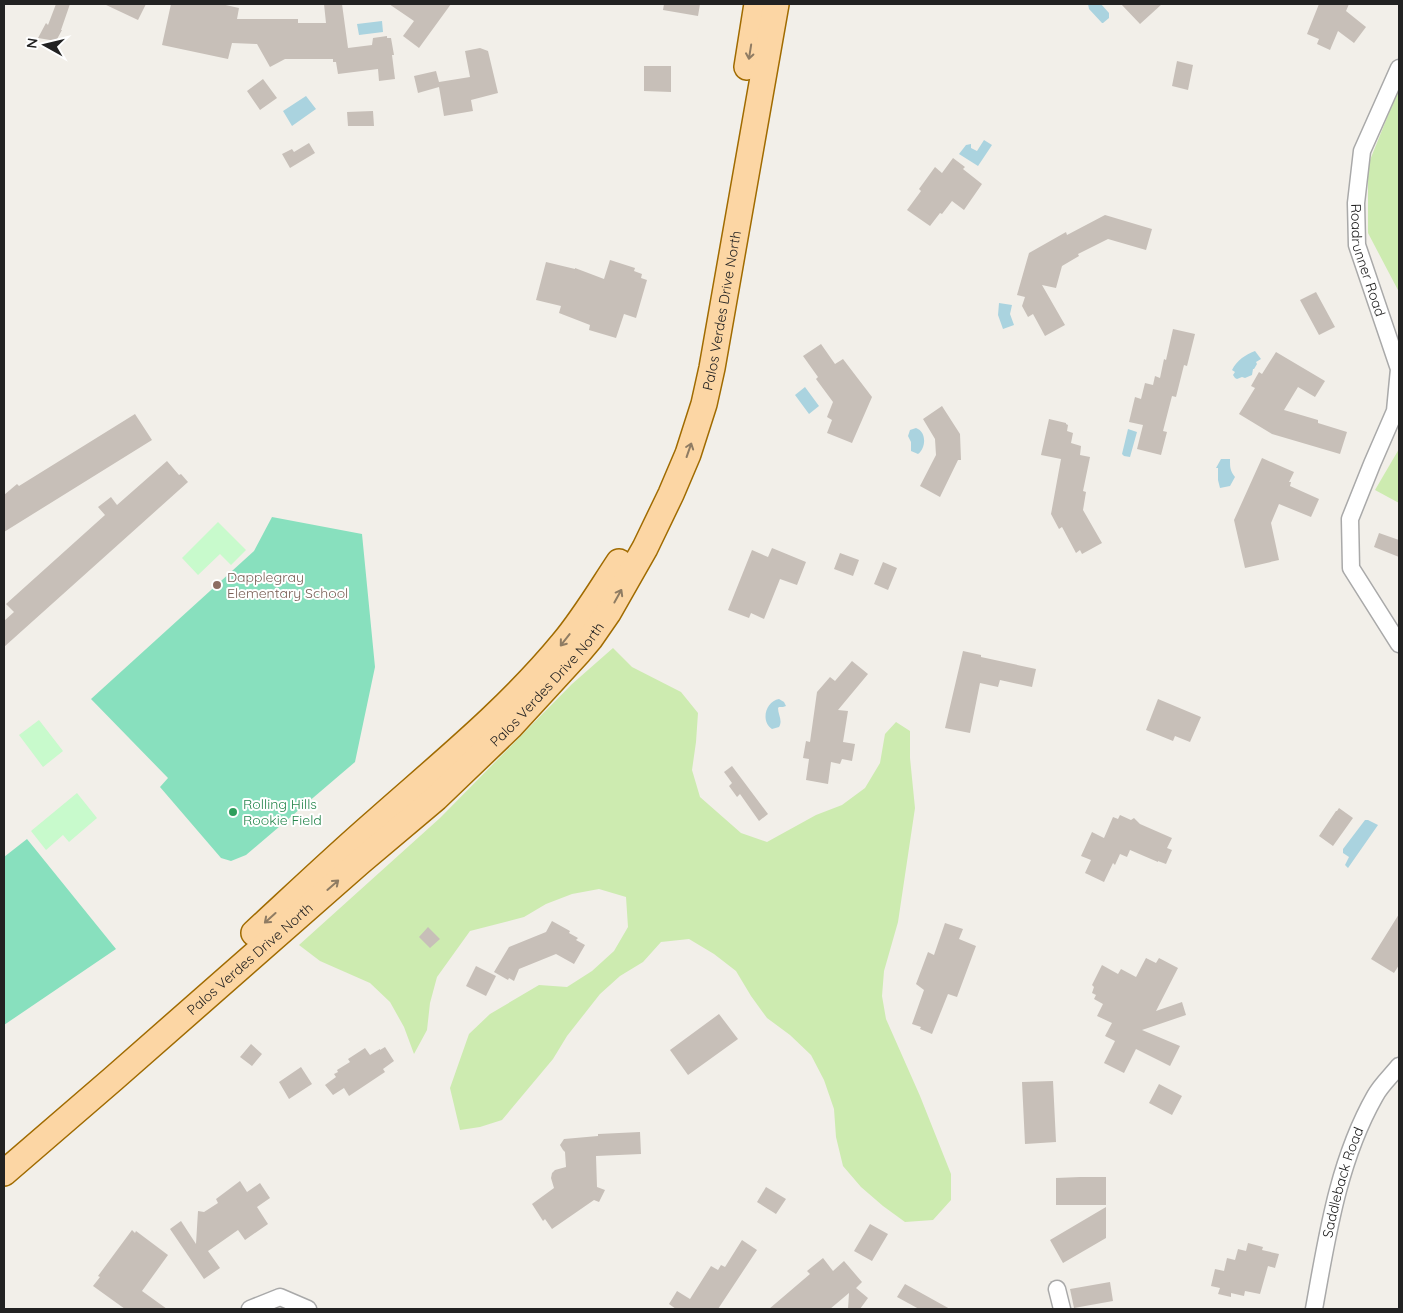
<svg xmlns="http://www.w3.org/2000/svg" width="1403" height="1313" font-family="Quicksand,sans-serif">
<rect width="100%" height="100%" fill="#f2efe9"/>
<path fill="#cdebb0" d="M1399 88V292L1368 233V165Z
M1399 449V503L1375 490Z
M613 648 632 667 681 692 698 713 696 742 692 770 700 797 741 833 767 842 816 815 842 805 865 788 880 763 885 734 896 722 910 731V758L915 808 898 922 884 971 882 996 886 1019 920 1096 951 1174V1200L933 1220 905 1222 883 1206 861 1187 843 1166 836 1137 834 1109 824 1080 811 1055 790 1035 767 1018 751 996 736 971 714 954 689 939 661 942 643 962 620 976 600 994 567 1036 553 1059 502 1120 480 1127 460 1130 450 1088 469 1034 490 1014 539 985 567 987 592 971 614 951 628 927 626 897 599 889 572 894 546 904 524 917 470 931 437 977 430 1003 427 1030 414 1054 404 1027 390 1002 370 983 320 961 299 945 440 818 572 684Z"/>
<path fill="#c8facc" d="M218 522 246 550 231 565 220 554 198 575 182 558Z
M39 720 63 751 43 767 19 735Z
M77 793 97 818 69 842 63 835 46 850 31 831Z"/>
<path fill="#88e0be" d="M272 517 362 534 375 667 355 762 246 855 231 861 221 858 160 787 168 778 91 699 254 551Z
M27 839 116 949 4 1025V857Z"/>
<path fill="#aad3df" d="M1086 4H1101L1109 13V18L1103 23H1102L1089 9 1088 4Z
M382 21 383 32 359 35 357 24Z
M306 96 316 109 292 126 283 111Z
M984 140 992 145 978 166 959 154 966 145 971 144V148L977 151Z
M999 303 1012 305 1010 314 1014 325 1003 329 998 315Z
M1255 351 1261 359 1256 362 1257 364 1254 369H1253L1252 375 1245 378 1242 377 1237 379 1235 378 1233 375 1235 372 1232 370C1237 360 1245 355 1255 351Z
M805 387 819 406 809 414 795 395Z
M916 428C927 432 926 448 918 454L911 451V442L908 436 910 430Z
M1128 429 1137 432 1130 457 1124 456 1122 454Z
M1221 459H1230C1230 467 1230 471 1235 477L1230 486 1220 488 1218 480V468H1216Z
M779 699 784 702 786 706 783 707H779L778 708C778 715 783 720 779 727L772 729C760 721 766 701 779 699Z
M1365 820H1368L1378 825 1348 868 1345 865 1349 857 1343 853V849Z"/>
<path fill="#c7bfb8" d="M56 4H70L61 30H62L56 41 38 38 46 23 48 25Z
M104 4H146L138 20Z
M171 4H221L239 8 237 19H298V23H326L324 4H342L348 48 372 45 373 38 387 36V38H391L394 55H392L395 79 379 81 378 69 338 74 336 62H333V59H285L270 67 257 44 232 43 228 59 162 45Z
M389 4H451L419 48 403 36 414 21Z
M664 4H700L698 16 663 10Z
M1121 4H1162L1140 24Z
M1319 4H1349L1346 11 1366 27 1354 43 1338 31 1330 50 1317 44 1319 39 1307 34Z
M480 48 488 51 498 93 471 100 473 111 444 116 439 87 418 93 414 76 436 71 439 82 470 77 465 51Z
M1177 61 1193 65 1188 90 1172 86Z
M644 66H671V92L644 91Z
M263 79 277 98 260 110 247 91Z
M373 111 374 126H348L347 112Z
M309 143 315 153 290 168 282 154 292 149 294 152Z
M953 158 965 167 963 169 982 184 964 210 952 201 942 214 940 213 930 226 907 210 921 191 919 189 935 167 942 173Z
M1105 215 1152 229 1146 250 1108 239 1078 254 1079 256 1062 266 1056 288 1042 285 1065 325 1045 336 1033 314 1028 317 1022 306 1025 297 1017 295 1029 253 1066 232 1067 235Z
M610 260 635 268 634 271 642 274 641 278 647 280 636 318 624 314 616 338 589 330 590 325 559 313 561 306 536 300 546 262 575 269V268L604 279Z
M1316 292 1335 327 1319 335 1300 300Z
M1173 329 1195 334 1187 366 1184 365 1176 397 1172 396 1163 431 1167 432 1161 455 1137 449 1143 425 1129 422 1135 397 1141 399 1145 383 1153 385 1155 376 1160 378 1164 359 1166 360Z
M821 344 835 364 843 359 872 397 852 443 827 433 832 420 827 417 833 402 816 379 818 377 803 356Z
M1276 352 1325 381 1315 397 1298 387 1284 410 1318 420V423L1347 432 1340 454 1272 434 1239 414 1255 388 1251 386 1259 372 1262 374Z
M942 406 960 434 961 460H958L940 497 920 486 936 455 935 439 923 419Z
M135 414 152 440 4 532V495L17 484 19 486Z
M1049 419 1066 423V424L1068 425 1067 431 1073 433 1071 443 1081 446 1080 455 1090 457 1083 491 1086 492 1083 510 1102 543 1082 554 1080 550 1076 553 1062 527 1059 529 1051 514 1061 459 1041 455Z
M1262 458 1294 472 1289 482H1291L1290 486 1319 499 1311 517 1279 504 1271 523 1279 560 1245 568 1234 520Z
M167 461 179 475 181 474 188 482 4 647V621L14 612 6 604 105 515 98 507 111 497 117 505Z
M1379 533 1399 540V557L1374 547Z
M772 548 806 562 797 585 780 579 764 619 751 613 749 618 728 610 752 550 768 557Z
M840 553 859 560 853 576 834 569Z
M883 562 897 568 888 590 874 584Z
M963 651 981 655V657L1036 669 1032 687 1000 680 998 687 980 683 970 733 945 728Z
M852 661 868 674 838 710 848 711 843 742 855 744 852 761 842 759 840 764 831 762 828 784 806 780 809 759 803 758 806 741 810 742 817 692 830 677 835 681Z
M1158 699 1201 717 1190 742 1175 736 1173 741 1146 730Z
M732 766 768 814 759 821 740 794 737 797 729 786 732 783 724 772Z
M1339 808 1353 818 1333 846 1319 836 1336 811H1337Z
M1120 815 1131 820 1134 818 1140 824 1172 838 1167 848 1172 850 1166 864 1158 861V862L1130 850 1127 857 1120 854 1115 865 1113 863 1104 882 1085 873 1091 860 1081 856 1092 832 1104 838 1113 817 1118 819Z
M1399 914V965L1394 973 1371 959Z
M552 921 570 931 569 933 578 938 576 940 585 945 574 964 556 954 519 969 514 981 509 978 508 980 494 972 509 947 546 932Z
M945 923 963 929 959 939 976 946 957 997 948 994 932 1034 920 1029 921 1027 912 1024 924 990 916 984 928 952 934 955Z
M428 927 440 939 430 948 419 937Z
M1146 958 1156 963 1159 958 1178 968 1156 1011 1182 1002 1186 1015 1142 1030 1180 1046 1170 1066 1136 1049 1124 1073 1104 1063 1115 1041 1105 1036 1112 1023 1097 1016 1103 1004 1094 999 1096 995 1092 993 1094 987 1092 985 1102 965 1118 974 1121 969 1136 977Z
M476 966 496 976 486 996 466 986Z
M719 1014 738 1039 688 1075 670 1050Z
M251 1044 262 1054 252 1066 240 1057Z
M385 1047 394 1061 383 1069 385 1072 349 1096 344 1088 333 1095 325 1085 336 1077 334 1074 338 1072 337 1070 350 1062 348 1059 365 1048 370 1055 380 1049V1050Z
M301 1067 312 1084 289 1099 279 1082Z
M1053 1081 1056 1142 1025 1144 1022 1082Z
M1159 1084 1182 1096 1172 1115 1149 1103Z
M640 1132 641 1154 596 1156 597 1187 605 1190 599 1202 594 1200 552 1229 545 1219 543 1221 532 1204 554 1188 551 1178 552 1173 555 1170 566 1167 565 1152 563 1150 560 1145 564 1139 598 1136V1134Z
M1080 1177H1106V1205H1056V1178Z
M240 1181 247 1192 260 1183 270 1198 257 1207 268 1224 245 1240 238 1230 211 1249 208 1251 220 1268 204 1279 170 1229 181 1221 196 1244 198 1211 204 1212 218 1203 216 1199Z
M766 1187 786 1199 776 1214 757 1202Z
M1106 1207V1238L1063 1263 1050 1240Z
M870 1224 888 1234 872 1261 854 1251Z
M132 1230 135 1233 136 1231 168 1255 142 1291 167 1309H125L93 1286 100 1277 98 1276Z
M742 1240 757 1250 718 1309H676L669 1304 677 1291 690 1299 711 1266 718 1270 721 1265 725 1267Z
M1248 1243 1263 1247 1262 1250 1279 1254 1275 1268 1268 1266 1260 1294 1245 1291 1244 1296 1231 1293V1297L1218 1294 1220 1288 1211 1286 1215 1269 1224 1271 1227 1258 1235 1260 1238 1249 1246 1251Z
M823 1258 833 1271 844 1261 862 1282 856 1288 868 1298 860 1309H848L849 1293 830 1309H769L810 1274 807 1271Z
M1110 1282 1113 1301 1074 1308 1070 1289Z
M905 1284 950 1309H919L897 1297Z"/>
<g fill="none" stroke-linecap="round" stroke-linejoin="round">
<defs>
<g id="street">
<path id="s1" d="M1399 68 1362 151 1356 203 1357 245 1399 369 1395 411 1372 464 1350 519 1351 568 1399 644"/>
<path d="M1057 1289 1062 1309"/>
<path d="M250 1309 280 1297 308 1309"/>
<path id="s2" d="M1314 1309C1327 1237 1338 1161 1375 1096 1381 1085 1391 1076 1399 1066"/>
</g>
<g id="primary">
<path d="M747 67 757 4"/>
<path d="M254 933C293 897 332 860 372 825 437 767 507 711 563 643 584 618 601 589 619 562"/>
<path id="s3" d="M4 1173 113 1079 360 862 436 798 510 727 579 652 590 639 608 613 645 548 671 494 688 454 704 404 712 368 776 4"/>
</g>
</defs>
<use href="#street" stroke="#a9a9a9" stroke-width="19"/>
<use href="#primary" stroke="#a06b00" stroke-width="28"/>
<use href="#street" stroke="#fff" stroke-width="16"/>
<use href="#primary" stroke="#fcd6a4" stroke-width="25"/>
</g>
<defs><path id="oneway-shaft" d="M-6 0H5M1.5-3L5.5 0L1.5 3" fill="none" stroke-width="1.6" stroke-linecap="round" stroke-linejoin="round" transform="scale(1.25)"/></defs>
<g stroke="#8f7c63">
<use href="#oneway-shaft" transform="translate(750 52) rotate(99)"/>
<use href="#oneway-shaft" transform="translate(689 450) rotate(-71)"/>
<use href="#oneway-shaft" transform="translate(618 596) rotate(-61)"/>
<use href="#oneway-shaft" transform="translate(565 640) rotate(128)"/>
<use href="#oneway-shaft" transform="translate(333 885) rotate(-41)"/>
<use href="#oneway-shaft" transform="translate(270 918) rotate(138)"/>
</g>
<circle fill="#8d6e63" stroke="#fff" stroke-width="2" cx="217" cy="585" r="5"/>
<circle fill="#2e9e5b" stroke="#fff" stroke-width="2" cx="233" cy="812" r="5"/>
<g text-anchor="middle" stroke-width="4" stroke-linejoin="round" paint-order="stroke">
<g font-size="14" fill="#222" stroke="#fff">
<text dy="5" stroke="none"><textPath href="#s1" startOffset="202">Roadrunner Road</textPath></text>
<text dy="5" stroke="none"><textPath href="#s3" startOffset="1151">Palos Verdes Drive North</textPath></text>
<text dy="5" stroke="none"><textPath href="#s3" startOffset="731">Palos Verdes Drive North</textPath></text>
<text dy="5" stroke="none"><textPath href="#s3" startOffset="326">Palos Verdes Drive North</textPath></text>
<text dy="5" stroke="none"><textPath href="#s2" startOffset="130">Saddleback Road</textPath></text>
</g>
<g font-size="14" fill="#785e54" stroke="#fff" text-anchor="start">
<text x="227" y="582">Dapplegray<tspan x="227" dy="16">Elementary School</tspan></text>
</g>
<g font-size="14" fill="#27864d" stroke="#fff" text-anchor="start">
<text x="243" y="809">Rolling Hills<tspan x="243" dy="16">Rookie Field</tspan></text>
</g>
</g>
<rect width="1403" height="1313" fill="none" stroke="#222222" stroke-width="10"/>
<g transform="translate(45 45) rotate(278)" stroke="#ffffff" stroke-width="4" paint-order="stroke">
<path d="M0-4L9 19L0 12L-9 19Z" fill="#222222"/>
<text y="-8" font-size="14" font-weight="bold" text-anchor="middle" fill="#222222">N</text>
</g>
</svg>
